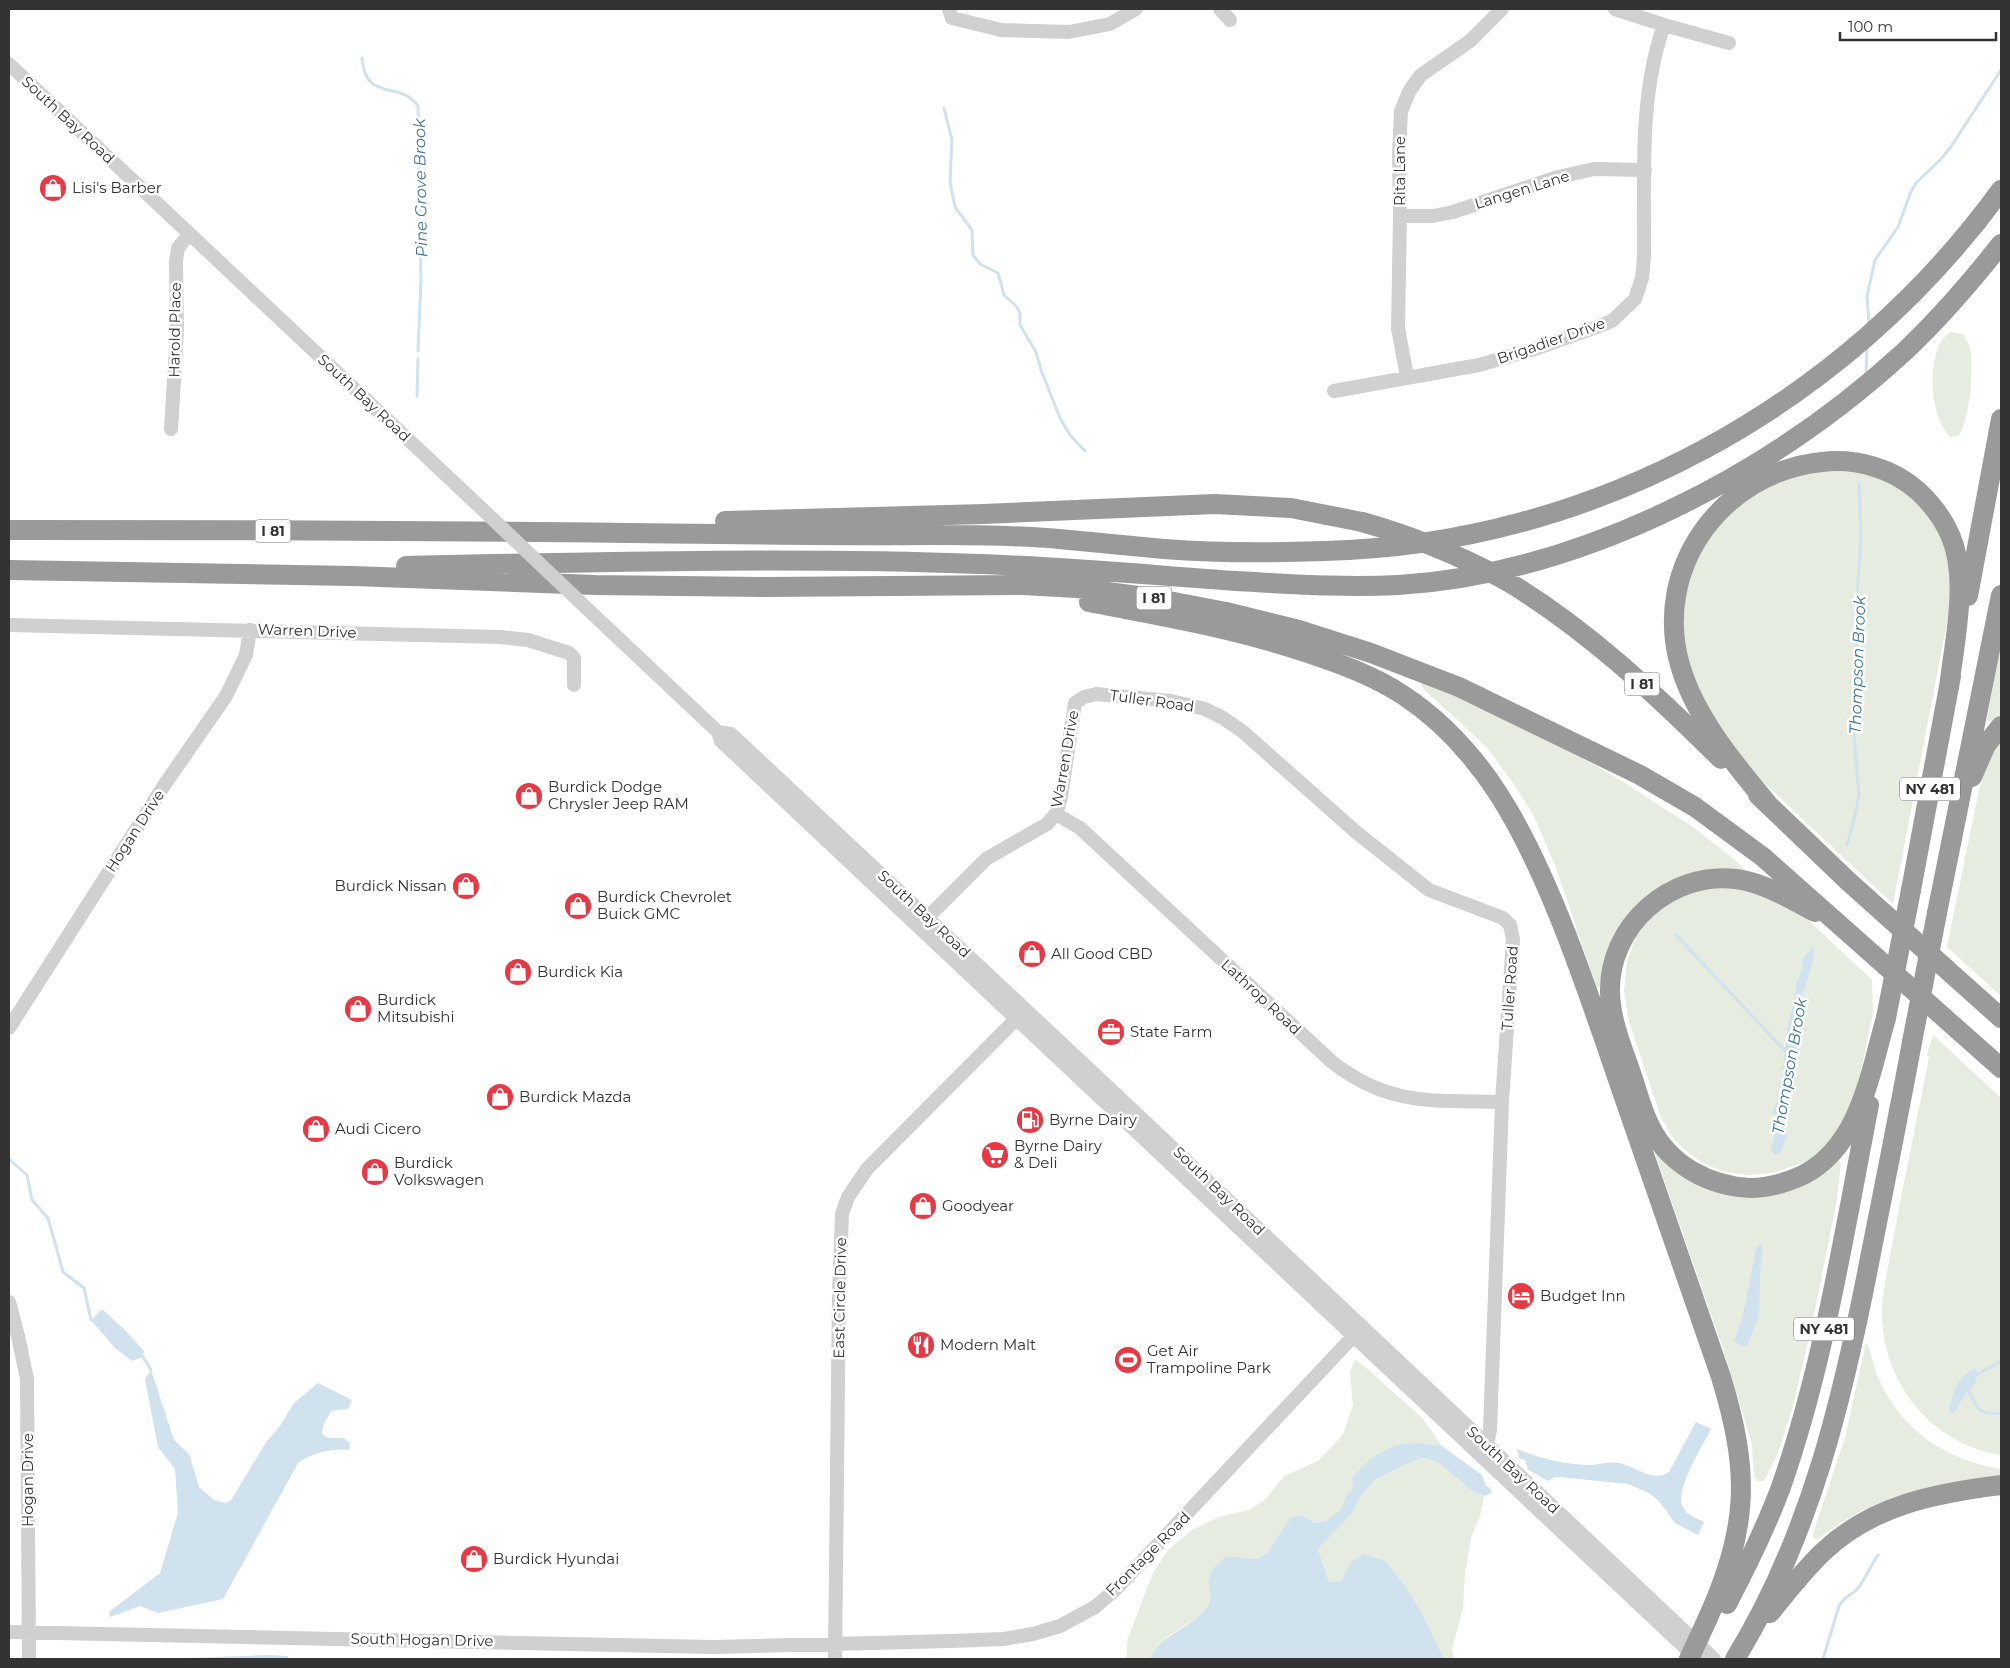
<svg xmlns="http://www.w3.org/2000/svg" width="2010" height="1668" font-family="Montserrat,sans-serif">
<rect width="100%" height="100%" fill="#fff"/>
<path fill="#e6ecdf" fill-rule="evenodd" d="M1950 332 1963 334C1965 338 1969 343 1970 348 1974 367 1970 421 1958 436L1950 437C1930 415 1928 369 1940 343 1942 339 1947 335 1950 332Z
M1853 469 1896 484 1918 503 1945 539 1952 596 1893 904 1759 778 1724 735 1714 719 1690 670 1683 636 1686 585 1702 547 1740 501 1802 472Z
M2001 642V714L1992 722H1990L1987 719Z
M1424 682 1511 719 1614 776 1693 827 1734 859 1753 878 1690 876 1668 881 1645 898 1602 985 1597 988 1556 868 1533 814 1513 783 1489 750 1460 722 1425 691 1421 685Z
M2001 737V996L1947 947 1979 790 1987 760Z
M1711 885 1749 887 1807 919 1872 980 1873 1013 1856 1095 1830 1143 1808 1161 1773 1173 1747 1175 1721 1171 1701 1162 1684 1149 1671 1135 1660 1115 1629 1021 1624 991 1627 962 1636 937 1648 920 1666 904ZM1811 948 1815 954 1799 1008 1795 1066 1790 1097 1785 1109 1787 1136 1775 1127 1776 1102 1780 1090 1779 1083 1782 1077 1786 1053 1784 1045 1795 998 1796 983 1803 968 1802 960Z
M1933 1035 2001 1098V1455C1938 1445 1891 1394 1883 1330 1879 1301 1888 1269 1893 1240 1904 1180 1917 1119 1929 1058L1927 1054Z
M1650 1140 1719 1189 1838 1161 1841 1163 1836 1205 1814 1315 1793 1406 1778 1453 1764 1481H1758L1754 1477 1752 1444 1723 1348ZM1756 1248 1763 1250 1760 1277 1734 1341 1742 1319Z
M1866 1342C1872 1353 1873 1367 1879 1379 1902 1431 1946 1460 2001 1469V1475C1933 1483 1875 1495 1819 1538L1814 1539 1813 1534 1845 1438Z
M1355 1359 1370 1371 1423 1419 1442 1446 1419 1443 1359 1469 1352 1478 1353 1489 1346 1495 1343 1509 1326 1521 1315 1523 1301 1515 1290 1518 1267 1553 1256 1559 1227 1556C1219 1562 1210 1569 1209 1581 1209 1590 1214 1598 1207 1607 1192 1628 1161 1631 1150 1659H1126L1128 1638 1153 1573 1167 1551 1192 1530 1219 1517 1249 1510 1267 1498 1284 1476 1318 1461 1343 1435 1353 1405 1350 1372Z
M1423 1458 1438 1462 1472 1491 1484 1496 1480 1516 1471 1538 1465 1573 1463 1608 1452 1649 1454 1659H1444L1423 1615 1350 1563 1341 1581 1329 1582 1318 1549 1352 1514 1361 1495 1375 1480 1407 1464Z"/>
<path fill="#cfe2ee" d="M1812 947 1815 954 1799 1008 1795 1066 1790 1097 1785 1109 1787 1136 1780 1153 1775 1155 1771 1150C1773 1139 1780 1121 1773 1112L1780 1090 1779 1083 1782 1077 1787 1027 1795 998 1796 983 1803 968 1802 960Z
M1760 1244 1763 1250 1760 1277 1759 1315 1747 1346 1745 1347 1734 1341 1742 1319 1756 1248Z
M102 1309 126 1331 144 1351 143 1357 132 1361 115 1348 91 1320Z
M1976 1368C1980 1381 1973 1385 1965 1395 1961 1401 1958 1407 1954 1413L1949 1412C1953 1391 1957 1377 1976 1368Z
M151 1370 174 1440 189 1454 199 1487 214 1500 225 1503 231 1500 267 1441 280 1426 294 1403 318 1383 352 1400 348 1409 331 1411 323 1426 322 1434 328 1438H344L350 1443 349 1450C332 1448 312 1453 298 1463L223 1599 158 1613 140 1606 110 1617 109 1612 160 1573 178 1513 175 1469 158 1447 145 1379Z
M1696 1422 1711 1429C1703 1445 1672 1494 1684 1509 1688 1516 1697 1518 1704 1522L1698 1535 1675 1523 1659 1501 1649 1493 1628 1484 1559 1477H1554L1549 1481C1541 1478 1536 1473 1528 1470L1525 1460 1519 1458 1517 1449C1540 1458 1563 1464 1588 1465 1598 1465 1608 1461 1619 1463 1635 1466 1653 1483 1669 1472Z
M1419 1443 1442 1446 1482 1475 1486 1486 1490 1488 1492 1493 1484 1496 1472 1491 1438 1462 1423 1458 1407 1464 1375 1480 1361 1495 1352 1514 1318 1549 1329 1582 1341 1581 1350 1563 1363 1554 1385 1561 1403 1583 1423 1615 1444 1659H1150C1160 1633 1192 1629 1207 1607 1214 1598 1208 1590 1209 1580 1210 1569 1219 1562 1227 1556L1256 1559 1267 1553 1290 1518 1301 1515 1315 1523 1326 1521 1342 1509 1346 1495 1353 1489 1352 1478C1363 1464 1381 1449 1399 1445 1405 1443 1413 1444 1419 1443Z
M270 1655 288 1656V1659H161Z"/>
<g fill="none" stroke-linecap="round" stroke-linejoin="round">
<path stroke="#cfe2ee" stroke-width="3" d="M362 58C366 104 399 79 418 106L421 280 418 351
M944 108 952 140 950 182 955 207 972 230 973 255 980 264 998 273 1004 295 1016 306 1020 313V325L1036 352 1041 370 1060 418 1070 435 1085 451
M1869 323 1867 296 1875 260 1898 227 1910 194 1916 183 1940 160 1950 148 2001 70
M1866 375 1867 346
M417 396 418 359
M1847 845 1855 815 1859 795 1854 736 1855 657 1859 630 1857 597 1861 538 1859 484
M1676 935 1787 1053
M9 1159 27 1175 32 1200 48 1218 63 1272 84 1288 91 1320
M143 1357 151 1370
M1978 1374 2001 1361
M1969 1391C1977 1410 1980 1415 2001 1413
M1823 1659 1839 1606C1844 1596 1853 1595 1859 1587 1866 1577 1871 1565 1878 1555"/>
<path stroke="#d0d0d0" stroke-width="14" d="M949 9 952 18 1001 30 1069 32 1110 24 1136 9
M1220 9 1230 20
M1615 9 1664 25 1729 43
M9 64 480 507
M1400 216H1433L1453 212 1558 177 1594 169 1645 170
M1407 377 1398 328 1400 216 1399 153 1401 111 1410 90 1421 75 1470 41 1502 9
M1334 391 1479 365 1538 348 1594 328 1612 321 1635 299 1642 278 1644 258C1645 181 1638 99 1664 25
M171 429 177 331 176 261 178 248 189 234
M580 602 718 732 721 741 1697 1659
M9 625 500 637 528 640 569 653 574 658V685
M718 732 731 734 1105 1084 1714 1659
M1056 814 1080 828 1332 1062C1390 1107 1434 1100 1502 1102
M928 917 986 859 1047 824 1056 814 1061 797 1075 703 1084 697 1096 694 1171 701 1205 709 1223 718 1242 731 1356 832 1429 890 1503 918 1510 925 1513 939 1502 1102 1490 1430 1487 1444 1482 1450
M9 1028 165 784 226 696 246 655 250 630
M9 1302 18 1336 27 1379 29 1659
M9 1632 713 1647 951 1641 1003 1639 1033 1634 1060 1626 1095 1607 1115 1590 1361 1328
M835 1659 839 1291 842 1214 848 1197 867 1169 1023 1012"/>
<path stroke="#9a9a9a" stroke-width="20" d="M725 521 984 514 1215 504 1291 508 1362 522
M9 530C186 530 362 530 539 532 670 533 801 536 932 535 974 535 1017 535 1059 539 1094 542 1129 546 1164 549 1217 553 1271 553 1324 551 1592 545 1844 406 2001 190
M406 566C597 562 789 557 980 564 1065 567 1151 575 1236 581 1291 584 1344 588 1399 585 1582 573 1770 475 1904 352 1939 319 1971 282 2001 244
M9 570 353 576 595 585 764 587 1022 585 1077 588 1153 598 1226 612 1299 630 1371 653 1459 687 1640 775 1695 807 1763 857 2001 1068
M1505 580C1586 628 1654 693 1721 759
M1968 596 2001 419
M1089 602C1163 616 1237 629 1308 653 1341 664 1374 676 1403 695 1483 748 1524 830 1559 916 1583 975 1603 1036 1624 1097 1656 1190 1688 1283 1721 1377 1750 1472 1749 1528 1707 1620
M1972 777 1986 745 2001 726
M1758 795 1849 882 2001 1018
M1767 803C1733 762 1695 717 1680 665 1652 567 1723 472 1822 462 1856 458 1892 468 1918 491 1932 504 1944 520 1951 537 1969 580 1954 643 1949 688
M1911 890 1951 676
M1815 912C1790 899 1765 883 1736 879 1670 871 1608 926 1610 993 1611 1022 1623 1049 1632 1076 1638 1093 1642 1112 1651 1128 1670 1165 1709 1186 1750 1188 1769 1188 1786 1183 1803 1175 1860 1146 1870 1073 1886 1018
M1937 913 2001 595
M1727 1604C1747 1566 1766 1527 1781 1487 1824 1364 1844 1233 1869 1105
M1770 1613C1787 1592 1803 1571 1823 1552 1872 1505 1936 1493 2001 1485
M1735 1659C1811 1536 1844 1394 1871 1253 1885 1183 1899 1113 1912 1042"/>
<path stroke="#d0d0d0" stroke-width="14" d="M480 507 580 602"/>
<path stroke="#9a9a9a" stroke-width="20" d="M1362 522C1412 536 1459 555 1505 580
M1886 1018 1911 890
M1912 1042 1937 913
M1689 1659 1707 1620"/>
</g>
<defs>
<symbol id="shop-disc" viewBox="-11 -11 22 22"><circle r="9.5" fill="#e63946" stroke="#fff"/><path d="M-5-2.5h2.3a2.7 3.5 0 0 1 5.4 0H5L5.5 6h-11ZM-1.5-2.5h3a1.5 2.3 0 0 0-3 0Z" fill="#fff"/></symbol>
<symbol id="office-disc" viewBox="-11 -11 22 22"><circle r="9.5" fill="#e63946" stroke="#fff"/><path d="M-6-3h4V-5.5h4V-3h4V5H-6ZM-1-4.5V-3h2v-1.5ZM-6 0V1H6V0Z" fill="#fff"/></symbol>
<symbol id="fuel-disc" viewBox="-11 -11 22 22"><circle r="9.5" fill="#e63946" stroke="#fff"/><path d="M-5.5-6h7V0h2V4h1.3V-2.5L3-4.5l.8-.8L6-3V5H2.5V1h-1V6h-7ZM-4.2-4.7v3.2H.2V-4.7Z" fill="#fff"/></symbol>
<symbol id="supermarket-disc" viewBox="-11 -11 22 22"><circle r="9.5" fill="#e63946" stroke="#fff"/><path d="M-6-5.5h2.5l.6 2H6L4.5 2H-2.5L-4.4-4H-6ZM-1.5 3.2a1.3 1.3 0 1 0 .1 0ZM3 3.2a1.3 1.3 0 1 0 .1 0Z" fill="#fff"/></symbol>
<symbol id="hotel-disc" viewBox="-11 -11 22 22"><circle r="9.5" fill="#e63946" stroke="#fff"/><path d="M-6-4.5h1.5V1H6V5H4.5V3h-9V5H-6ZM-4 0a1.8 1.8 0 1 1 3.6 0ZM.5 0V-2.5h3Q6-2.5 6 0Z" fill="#fff"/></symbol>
<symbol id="restaurant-disc" viewBox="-11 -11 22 22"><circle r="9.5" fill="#e63946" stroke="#fff"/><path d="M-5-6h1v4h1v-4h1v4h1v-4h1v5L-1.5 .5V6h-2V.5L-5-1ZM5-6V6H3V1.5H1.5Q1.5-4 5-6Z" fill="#fff"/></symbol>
<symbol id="stadium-disc" viewBox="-11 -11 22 22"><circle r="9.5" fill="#e63946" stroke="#fff"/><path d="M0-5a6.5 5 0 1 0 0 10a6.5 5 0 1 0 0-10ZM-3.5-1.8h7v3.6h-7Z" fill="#fff"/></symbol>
</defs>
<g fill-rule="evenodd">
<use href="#shop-disc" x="37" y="172" width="32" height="32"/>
<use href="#shop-disc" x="513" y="780" width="32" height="32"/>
<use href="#shop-disc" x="450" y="870" width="32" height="32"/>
<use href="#shop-disc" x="562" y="890" width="32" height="32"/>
<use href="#shop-disc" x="1016" y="938" width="32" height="32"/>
<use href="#shop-disc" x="502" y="956" width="32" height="32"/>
<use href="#shop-disc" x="342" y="993" width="32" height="32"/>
<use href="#office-disc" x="1095" y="1016" width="32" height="32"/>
<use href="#shop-disc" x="484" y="1081" width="32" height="32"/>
<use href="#fuel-disc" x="1014" y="1104" width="32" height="32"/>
<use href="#shop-disc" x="300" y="1113" width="32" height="32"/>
<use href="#supermarket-disc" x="979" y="1139" width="32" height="32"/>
<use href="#shop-disc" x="359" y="1156" width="32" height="32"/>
<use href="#shop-disc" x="907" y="1190" width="32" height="32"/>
<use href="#hotel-disc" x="1505" y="1280" width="32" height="32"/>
<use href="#restaurant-disc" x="905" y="1329" width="32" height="32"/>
<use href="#stadium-disc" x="1112" y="1344" width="32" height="32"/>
<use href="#shop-disc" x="458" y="1543" width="32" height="32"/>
</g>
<g text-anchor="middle" stroke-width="5" stroke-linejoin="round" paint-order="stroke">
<g fill="#fff" stroke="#707070" stroke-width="1">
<rect x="255.5" y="519.5" width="35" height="23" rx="4"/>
<rect x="1136.5" y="586.5" width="35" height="23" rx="4"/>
<rect x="1624.5" y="672.5" width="35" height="23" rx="4"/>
<rect x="1900" y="777.5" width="60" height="23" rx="4"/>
<rect x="1794" y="1317.5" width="60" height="23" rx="4"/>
</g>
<g font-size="14" font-weight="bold" fill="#333">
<text x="273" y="536">I 81</text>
<text x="1154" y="603">I 81</text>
<text x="1642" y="689">I 81</text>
<text x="1930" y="794">NY 481</text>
<text x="1824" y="1334">NY 481</text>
</g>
<g font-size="15" fill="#333" stroke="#fff">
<text transform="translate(68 120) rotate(43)" y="5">South Bay Road</text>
<text transform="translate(1400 171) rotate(-90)" y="5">Rita Lane</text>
<text transform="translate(1522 190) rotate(-17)" y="5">Langen Lane</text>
<text transform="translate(175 330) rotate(-89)" y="5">Harold Place</text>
<text transform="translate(1551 341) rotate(-19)" y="5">Brigadier Drive</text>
<text transform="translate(364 398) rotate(43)" y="5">South Bay Road</text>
<text transform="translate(307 631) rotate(2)" y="5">Warren Drive</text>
<text transform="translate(1152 701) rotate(8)" y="5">Tuller Road</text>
<text transform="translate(1065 759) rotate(-80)" y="5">Warren Drive</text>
<text transform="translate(135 831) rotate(-57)" y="5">Hogan Drive</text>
<text transform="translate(924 914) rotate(43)" y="5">South Bay Road</text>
<text transform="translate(1510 988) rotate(-86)" y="5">Tuller Road</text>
<text transform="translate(1261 997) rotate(43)" y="5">Lathrop Road</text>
<text transform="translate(1219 1191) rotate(44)" y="5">South Bay Road</text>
<text transform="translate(840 1298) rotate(-89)" y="5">East Circle Drive</text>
<text transform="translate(1513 1470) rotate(43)" y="5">South Bay Road</text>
<text transform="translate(28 1480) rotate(-90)" y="5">Hogan Drive</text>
<text transform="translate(1148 1554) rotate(-45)" y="5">Frontage Road</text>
<text transform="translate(422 1640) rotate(1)" y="5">South Hogan Drive</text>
</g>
<g font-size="15" fill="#333" stroke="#fff" text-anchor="start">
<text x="72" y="193">Lisi's Barber</text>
<text x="548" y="792">Burdick Dodge<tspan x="548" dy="17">Chrysler Jeep RAM</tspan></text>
<text x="447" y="891" text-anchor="end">Burdick Nissan</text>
<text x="597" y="902">Burdick Chevrolet<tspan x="597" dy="17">Buick GMC</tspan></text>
<text x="1051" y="959">All Good CBD</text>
<text x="537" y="977">Burdick Kia</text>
<text x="377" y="1005">Burdick<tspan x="377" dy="17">Mitsubishi</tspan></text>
<text x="1130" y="1037">State Farm</text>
<text x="519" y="1102">Burdick Mazda</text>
<text x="1049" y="1125">Byrne Dairy</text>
<text x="335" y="1134">Audi Cicero</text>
<text x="1014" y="1151">Byrne Dairy<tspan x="1014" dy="17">&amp; Deli</tspan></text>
<text x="394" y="1168">Burdick<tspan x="394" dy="17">Volkswagen</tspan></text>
<text x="942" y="1211">Goodyear</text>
<text x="1540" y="1301">Budget Inn</text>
<text x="940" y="1350">Modern Malt</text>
<text x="1147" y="1356">Get Air<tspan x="1147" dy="17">Trampoline Park</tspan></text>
<text x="493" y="1564">Burdick Hyundai</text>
</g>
<g font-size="16" font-style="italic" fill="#3f7597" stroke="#fff">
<text transform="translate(420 188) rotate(-91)" y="6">Pine Grove Brook</text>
<text transform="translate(1857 665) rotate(-88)" y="6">Thompson Brook</text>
<text transform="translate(1789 1066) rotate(-80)" y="6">Thompson Brook</text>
</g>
</g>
<rect width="2010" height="1668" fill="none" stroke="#333333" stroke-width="20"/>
<path d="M1840 32v8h156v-8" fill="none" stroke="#333333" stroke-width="2.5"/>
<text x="1848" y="32" font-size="15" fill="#333333" stroke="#ffffff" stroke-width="4" paint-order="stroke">100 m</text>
</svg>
